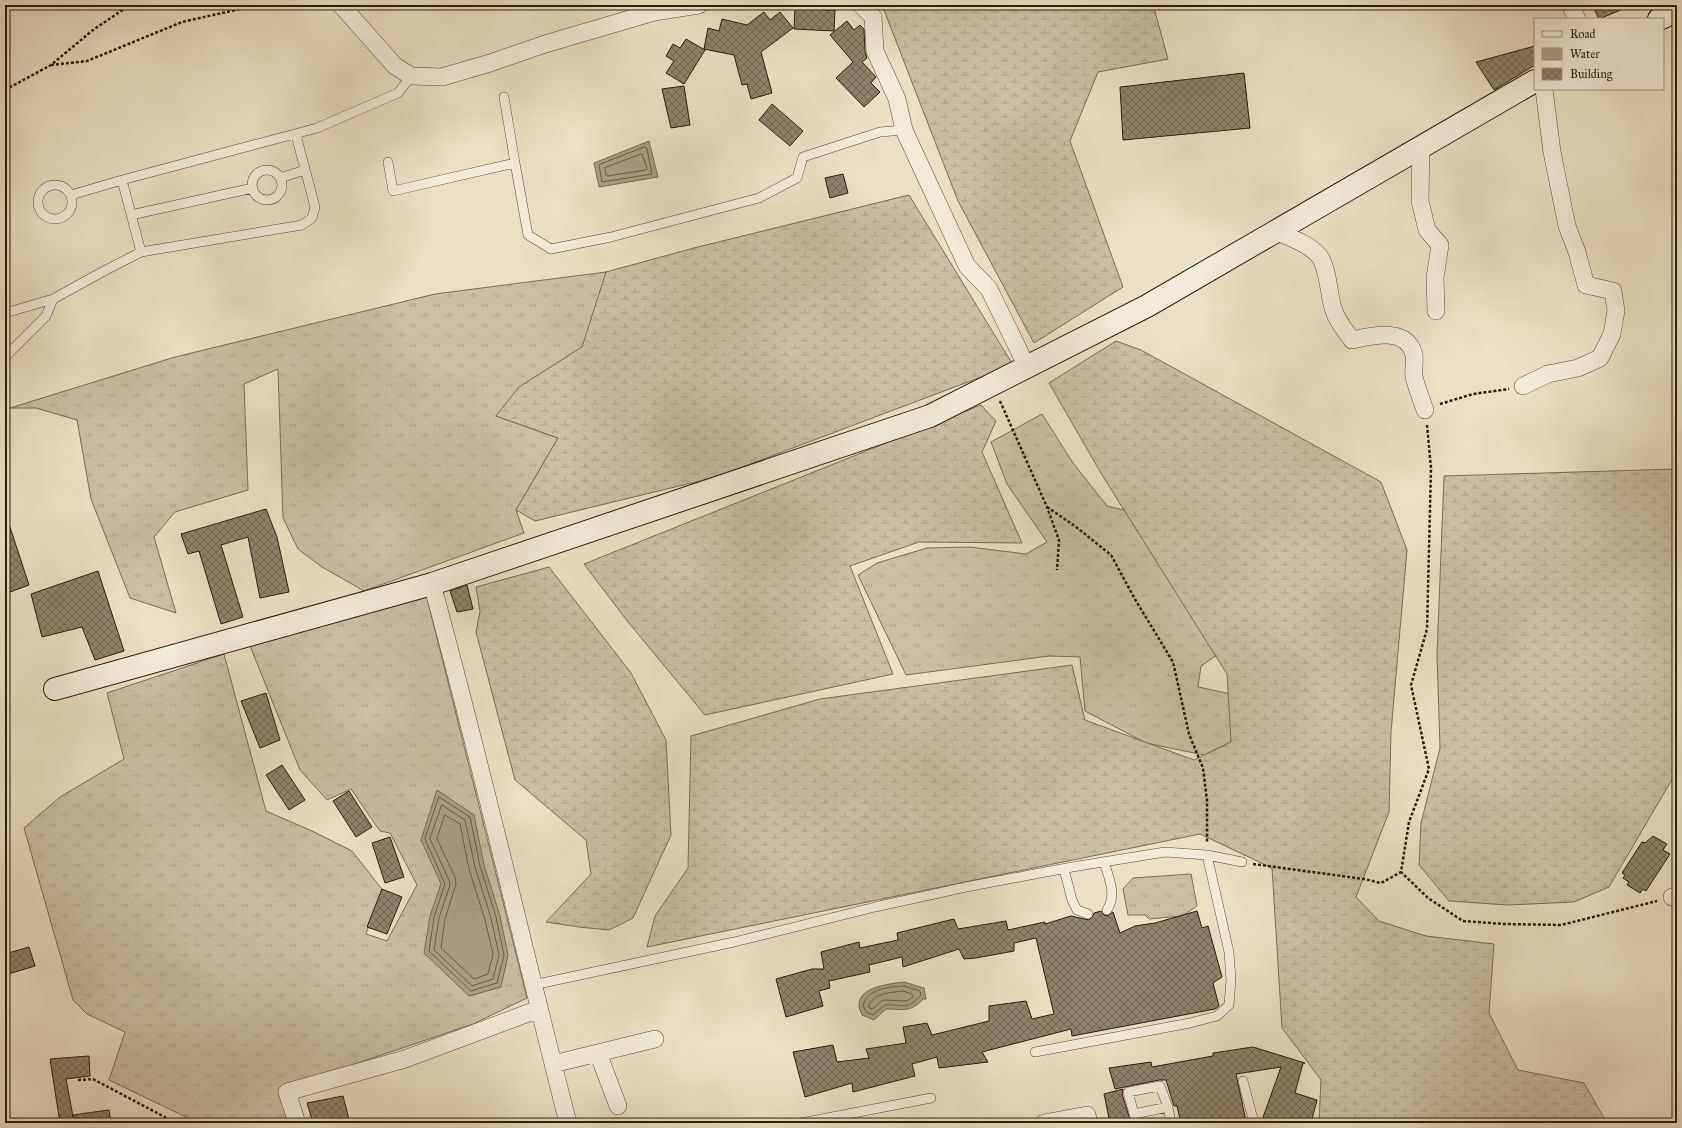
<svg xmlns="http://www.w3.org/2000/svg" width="1682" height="1128" font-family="'IM FELL Great Primer',serif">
<defs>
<pattern id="grass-tufts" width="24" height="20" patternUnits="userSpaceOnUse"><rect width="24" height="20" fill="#c9bfa5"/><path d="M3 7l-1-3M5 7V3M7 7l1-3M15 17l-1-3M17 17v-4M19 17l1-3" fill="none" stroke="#ada48d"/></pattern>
<pattern id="wetland-marsh" width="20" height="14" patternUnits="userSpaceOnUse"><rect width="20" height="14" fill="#c9bfa5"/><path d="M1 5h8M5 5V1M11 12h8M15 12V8" fill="none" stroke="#ada48d"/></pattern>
<pattern id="building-cross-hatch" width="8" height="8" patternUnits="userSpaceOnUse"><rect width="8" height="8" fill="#8d826c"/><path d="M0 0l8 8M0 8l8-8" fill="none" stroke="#736a57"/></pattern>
</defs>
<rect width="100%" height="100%" fill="#eae0c4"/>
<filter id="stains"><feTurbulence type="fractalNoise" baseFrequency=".005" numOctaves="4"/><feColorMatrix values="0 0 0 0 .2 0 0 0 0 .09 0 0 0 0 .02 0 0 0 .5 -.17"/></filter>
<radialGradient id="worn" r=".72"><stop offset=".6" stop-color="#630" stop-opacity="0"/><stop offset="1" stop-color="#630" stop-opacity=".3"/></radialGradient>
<path fill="url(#grass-tufts)" stroke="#796e59" d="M606 272 600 324 583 368 496 416 558 438 516 510 524 533 364 591 322 567 298 549 283 518 278 369 244 384 248 490 175 512 154 537 176 613 130 598 91 499 77 420 36 408H10L175 357 435 294Z
M1042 414 1073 463 1107 506 1157 518 1227 648 1201 666 1198 687 1231 694V742L1204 755 1146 743 1085 711 1080 657 1049 656 906 675 858 575 877 563 927 548 970 547 1026 554 1047 542 1007 484 991 442Z
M426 594 527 998 473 1024 346 1067 280 1087 288 1123H218L192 1120 109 1080 125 1032 87 1014 73 1000 24 828 60 797 124 759 107 693 224 654 266 811 312 831 352 851 382 889 366 934 387 941 417 885 390 833 380 831 351 789 327 800 300 770 250 646Z
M1191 874 1197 906 1182 916 1149 919 1145 915H1128L1123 889 1133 878Z"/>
<path fill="url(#wetland-marsh)" stroke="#796e59" d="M896 5H1137L1154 8 1168 59 1098 72 1070 141 1123 287 1034 343 958 201 884 10Z
M909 195 1013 365 716 477 535 521 516 510 558 438 496 416 519 387 582 347 606 272 694 248Z
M1116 341 1141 350 1381 482 1407 550 1391 732 1389 812 1356 897 1379 921 1426 936 1494 944 1489 1013 1518 1070 1584 1083 1607 1123H1319L1321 1080 1282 1028 1272 868 1200 834 647 947 655 916 688 868 691 736 820 699 1072 665 1085 720 1194 760 1231 742 1227 674 1102 475 1049 383Z
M981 405 996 421 982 452 1022 543 919 542 850 566 893 674 705 715 628 622 584 564Z
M1677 469V771L1609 887 1574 902 1508 905 1449 901 1419 865 1421 823 1440 748 1437 655 1444 476Z
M549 567 631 673 666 740 671 835 633 918 609 930 579 927 546 922 591 874 586 840 515 780 476 632 480 611 476 587Z"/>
<path fill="#a89e86" stroke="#756a56" d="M649 141 658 177 599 187 594 163Z
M437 790 474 815 484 865 500 916 508 955 501 987 469 996 424 953 430 916 441 884 421 840Z
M904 982 924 988 926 999H923C911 1013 902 1009 886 1009L874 1020 862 1015C861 1012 859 1008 859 1006 858 986 891 984 904 982Z"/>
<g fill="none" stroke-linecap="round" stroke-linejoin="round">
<path stroke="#685e4a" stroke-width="1" d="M645 147 647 149 652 174 602 182 599 165Z
M642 154 647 168 646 170 608 176 606 175 605 168Z
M439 797 470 817 480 866 496 917 504 955 497 983 471 991 429 951 434 917 445 884 425 839Z
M442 805 465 820 475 867 491 918 499 955 493 979 472 986 434 950 439 918 450 885 449 880 430 839Z
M445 815 460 824 469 869 485 920 493 954 488 974 474 979 441 948 445 919 456 884 455 877 437 839Z
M904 986 920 991 921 995C906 1011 904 1004 885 1005L873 1015 866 1012 863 1005C869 988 889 987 904 986Z
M903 991 912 994 913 997 907 1001 883 1000 872 1009 869 1008V1005C876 992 890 993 903 991Z"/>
</g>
<path fill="url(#building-cross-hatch)" stroke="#291d0d" d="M808 5H822V10H835L834 31 794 29 795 7 807 8Z
M1592 5H1633L1599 19Z
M764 12 770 20 780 12 793 28 761 52 772 93 751 99 747 84 742 85 734 55 704 49 708 28 719 31 722 19 747 25Z
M847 21 854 30 860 25 864 29 865 52 867 58 862 62 876 77 871 83 880 92 864 107 836 78 853 62 830 35Z
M686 39 705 50 684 84 666 73 674 61 666 56 673 44 680 48Z
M1535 46V65L1494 90 1476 62Z
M1244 73 1250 128 1123 140 1120 87Z
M684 86 690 125 671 128 662 89Z
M772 104 803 131 790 146 759 120Z
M843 174 848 193 830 198 825 178Z
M266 509 277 537 289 592 260 598 248 537 221 545 243 617 221 624 199 551 188 554 181 534Z
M7 518 29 585 5 594V519Z
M98 571 124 651 95 660 82 627 42 637 31 594Z
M467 585 473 609 457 612 450 591Z
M266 693 280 740 260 748 241 701Z
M282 765 305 800 289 810 266 775Z
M349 791 372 827 356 837 333 801Z
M1653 836 1667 844 1663 850 1670 854 1646 891 1643 889 1640 893 1627 885 1629 882 1623 878 1625 875 1622 873 1642 842 1645 843Z
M390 837 404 877 385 883 372 843Z
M382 889 402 897 387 934 367 927Z
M1101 911 1104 915 1107 916 1113 912 1120 933 1135 926 1155 923 1197 911 1202 928 1208 926 1222 977 1213 983 1219 1006 1215 1009 1072 1036 1071 1029 982 1052 988 1062 939 1068 937 1057 912 1064 915 1076 853 1092 852 1083 805 1097 793 1052 833 1045 837 1062 869 1058 866 1049 906 1043 903 1027 927 1023 932 1035 989 1021V1006L1026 1001 1032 1019 1054 1014 1036 938 1014 943V951L976 958 964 959 959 949 903 967 902 957 869 965 870 972 829 981 830 988 819 991 823 1006 786 1017 776 979 812 969H824L821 952 859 942 860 948 898 940 897 933 954 919 958 929 1006 921 1008 930 1045 922V924L1071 916 1089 920 1093 916 1094 913Z
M29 947 35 966 5 975V954Z
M1253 1047 1305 1063H1303L1295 1093 1317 1100 1311 1123H1261L1281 1067 1236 1074 1246 1121 1238 1123H1181L1177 1106H1174L1166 1080H1159L1115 1089 1109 1068 1151 1062 1152 1067 1213 1056V1053Z
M89 1056 90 1076 66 1079 74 1122 73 1115 109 1110 111 1123H60L50 1059Z
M1123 1089 1122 1094 1131 1123H1110L1104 1094Z
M343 1096 350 1123H313L307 1103Z"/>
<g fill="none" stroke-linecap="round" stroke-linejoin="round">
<defs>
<path id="lane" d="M504 97 515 163
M388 162 393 191 515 163 528 235 551 249 611 237 759 198 797 178 803 157 880 132 904 130
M252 185a15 15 0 1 1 30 0a15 15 0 1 1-30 0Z
M280 178 305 170
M38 202a17 17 0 1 1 34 0a17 17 0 1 1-34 0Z
M71 195 122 180
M131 215 253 188
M141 252 122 180 317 128 398 93 411 76
M5 313 53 299 104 271 141 252 302 225 312 218 315 207 296 135
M5 357 46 316 53 299
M1104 862C1109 878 1117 895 1107 910
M1064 869 1072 900 1077 910 1088 914
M533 985 734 942 875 907 966 887 1072 867 1165 852 1207 855 1242 862
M1035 1052 1190 1023 1217 1016 1229 1005 1231 980 1229 952 1207 855
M1243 1081 1254 1123
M1168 1107 1134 1114 1128 1092 1160 1086 1168 1107 1171 1123
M801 1123 931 1098"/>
<path id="street" d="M341 5 395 66 411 76 442 77 490 63 545 44 654 12 699 5
M861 5 873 17 875 51 897 99 904 130 967 266 989 289 1027 367
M1570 5 1577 19
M1421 147 1420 201 1427 230 1440 245 1435 278 1436 311
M1275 231C1289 237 1310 244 1320 257 1328 269 1329 295 1333 308 1336 320 1345 330 1352 340 1372 336 1407 326 1414 355 1415 362 1413 370 1414 377 1417 388 1421 399 1425 410
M1523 386 1548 374 1578 368 1600 358 1612 334 1616 311 1613 291 1586 285 1577 252 1567 226 1552 152 1544 89
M432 584C481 762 522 943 568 1123
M1672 897 1677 896
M598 1053 618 1106
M553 1064 655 1039
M297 1123 287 1092 405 1059 539 1009
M1044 1123 1087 1115 1089 1123"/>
<path id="secondary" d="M1659 19 1677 11
M55 689 432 584 930 416 1147 306 1535 81"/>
</defs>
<use href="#lane" stroke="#594e3b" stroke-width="10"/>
<use href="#street" stroke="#594e3b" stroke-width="18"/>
<use href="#secondary" stroke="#291d0d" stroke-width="24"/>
<path stroke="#291d0d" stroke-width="2.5" stroke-dasharray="3 2" stroke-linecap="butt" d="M51 65 87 61 182 22 258 5
M5 90 51 65 93 30 130 5
M1000 401 1047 507 1059 540 1057 570
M1440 404 1473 394 1509 389
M1427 425 1431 468 1427 629 1411 685 1429 769 1409 822 1401 872 1428 898 1463 921 1504 924 1561 925 1657 901
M1047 507 1075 526 1111 555 1136 601 1173 662 1189 734 1203 768 1207 800V843
M1253 864 1364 879 1381 883 1401 872
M78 1080 93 1079 176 1123"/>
<use href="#lane" stroke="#f1ebd9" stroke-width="9"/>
<use href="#street" stroke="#f1ebd9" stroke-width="17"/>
<use href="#secondary" stroke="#f1ebd9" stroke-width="22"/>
</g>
<rect width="1682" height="1128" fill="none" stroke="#eae0c4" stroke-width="20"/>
<rect x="6" y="6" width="1670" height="1116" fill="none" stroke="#291d0d" stroke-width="2"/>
<rect x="10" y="10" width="1662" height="1108" fill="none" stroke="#291d0d"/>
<rect x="1534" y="18" width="130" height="72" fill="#f1ebd9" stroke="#a19987"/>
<rect x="1542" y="31" width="20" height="6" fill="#f1ebd9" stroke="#a19987"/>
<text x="1570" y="38" font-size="12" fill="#291d0d">Road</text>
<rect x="1542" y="48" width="20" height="12" fill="#a89e86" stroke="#a19987"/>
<text x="1570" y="58" font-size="12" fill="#291d0d">Water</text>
<rect x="1542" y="68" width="20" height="12" fill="url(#building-cross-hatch)" stroke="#a19987"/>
<text x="1570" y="78" font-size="12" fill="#291d0d">Building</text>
<rect width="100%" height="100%" filter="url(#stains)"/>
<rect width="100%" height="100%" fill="url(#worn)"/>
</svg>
